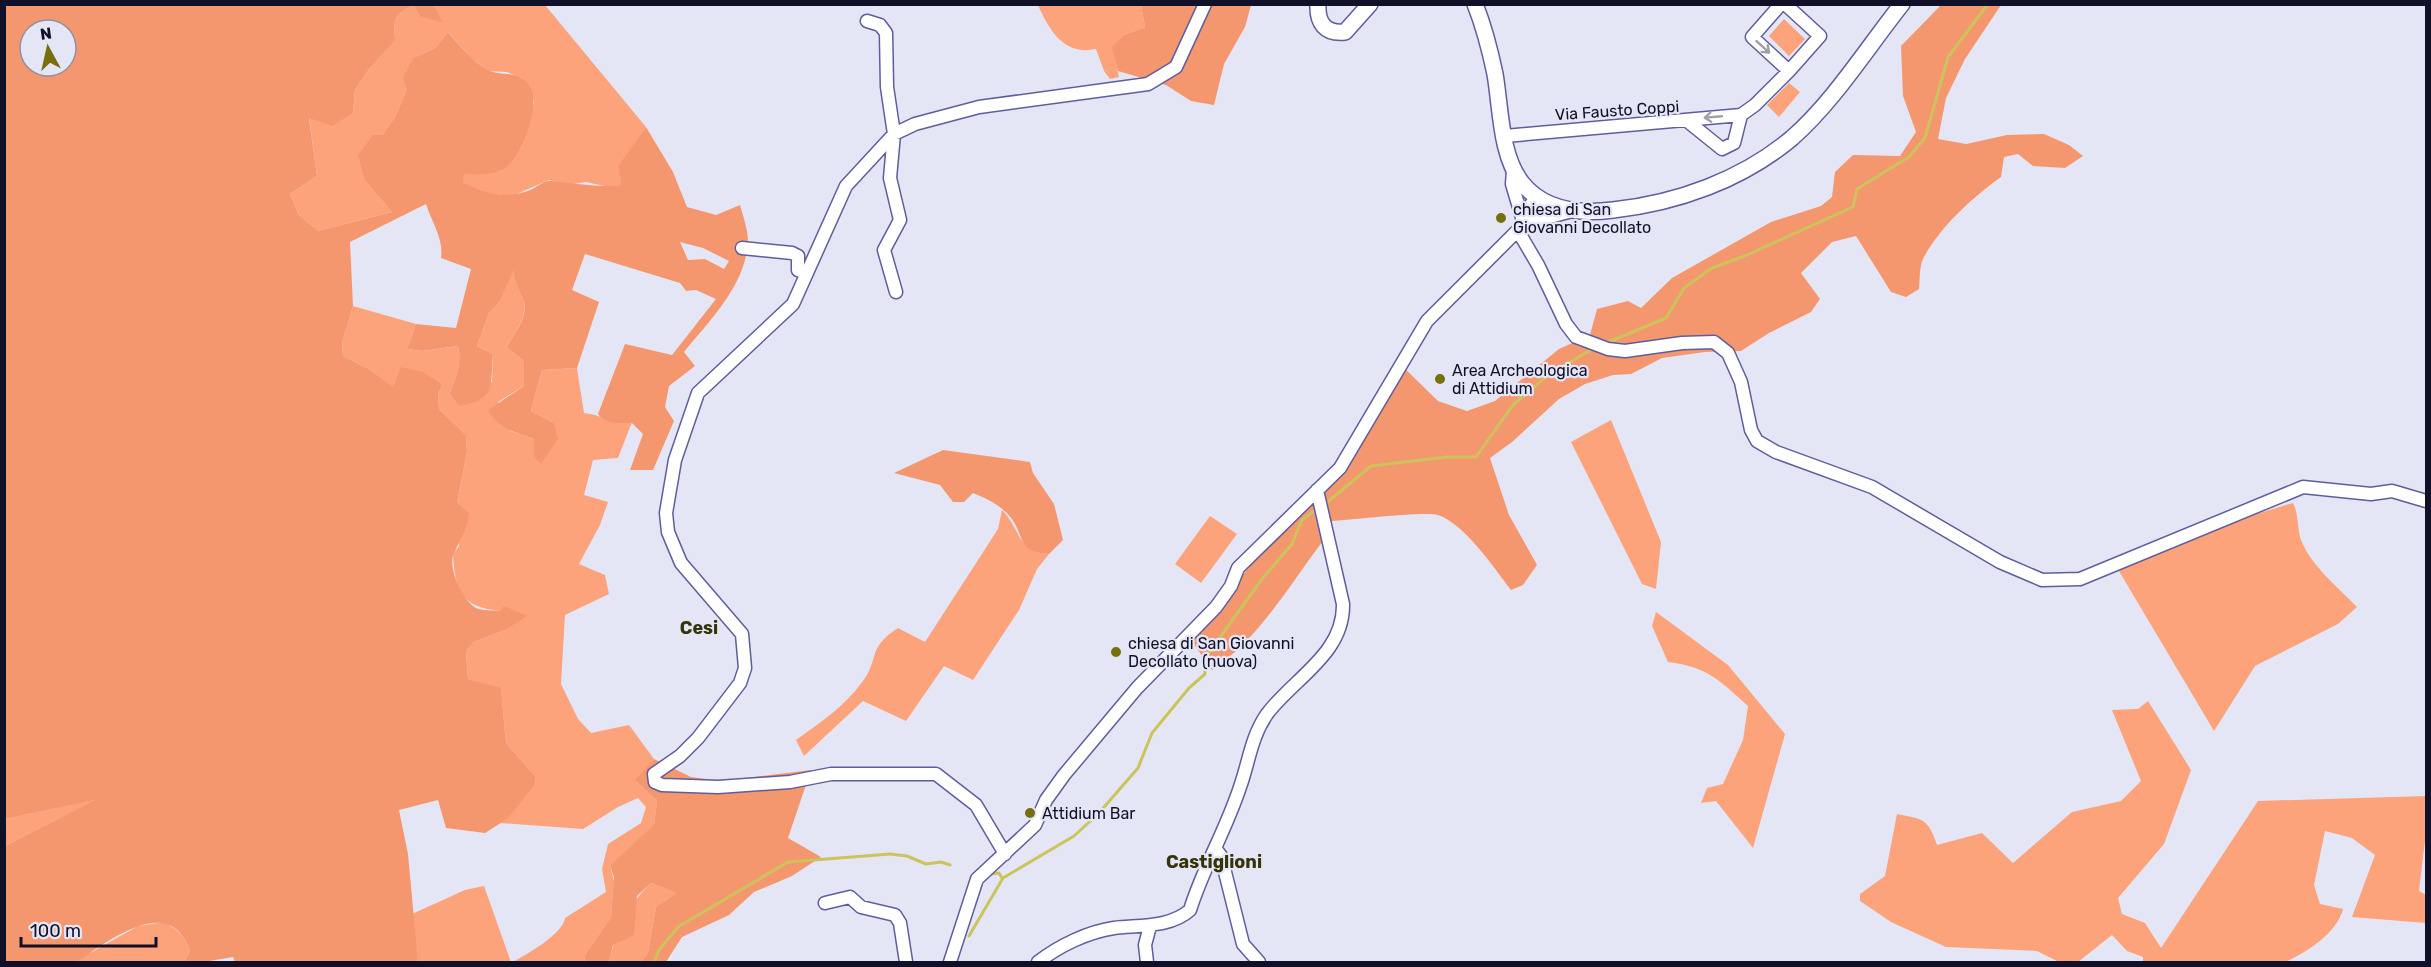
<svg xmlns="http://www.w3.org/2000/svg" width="2431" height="967" font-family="Rubik,sans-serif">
<rect width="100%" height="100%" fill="#e5e6f5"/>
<path fill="#fda37c" d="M414 5 442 23 434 5H545L646 127 620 165 621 185 609 187 586 182 567 185 549 180 512 196 479 192 463 182V175L501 171 528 128 534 102 530 86 521 78 507 72 489 71 471 58 448 32 435 48 413 58 407 89 395 117 382 135 365 181 392 212 318 231 299 215 290 194 317 176 309 117 353 113 355 90 369 69 395 41C394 19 393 15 414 5Z
M1038 5H1141L1145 27 1124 35 1113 47 1119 77 1110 79 1104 71 1096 49C1064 56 1049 30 1038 5Z
M1784 19 1805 39 1789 56 1769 36Z
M1789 83 1800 92 1779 117 1767 105Z
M514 266C514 289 520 286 524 302 527 317 514 336 506 347L524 361V386L498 402 511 431 534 439V457L554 423 531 411 542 370 577 368 584 413C604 415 608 424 632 422L618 458 593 460 584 495 608 502 600 525 579 564 605 575 609 594 565 615 561 684 578 719 591 733 629 725 654 759 636 781 657 801 654 826 610 865 614 882 611 917 584 956 585 962H513C527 954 563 934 565 918L606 892 602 869 608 844 641 823 646 807 638 798 618 807 583 829 500 823 535 785 536 777 506 743 501 689 468 679 466 651 474 642 505 630 500 611C462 607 455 592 453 554L459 546 457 503 467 452 466 435 439 409 438 393 443 385 435 381 393 388 369 369 343 356 342 343 353 306 416 324 407 349 423 351 458 346C462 363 456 377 450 393L492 382 493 354 477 346 489 313 500 301Z
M1611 420 1661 542 1656 589 1642 584 1571 442Z
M2293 503C2299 515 2297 528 2301 540 2311 566 2339 588 2357 607L2338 624 2255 666 2214 731 2116 566 2203 530Z
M1002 510C1021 529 1017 553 1049 554L1037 569 1019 610 973 680 944 666 906 721 863 701 804 756 796 740C821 722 845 706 863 681 880 658 866 649 898 628L925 642 998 529Z
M1210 516 1237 534 1201 583 1175 564Z
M1656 612 1728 665 1785 734 1753 848 1716 801 1701 803 1707 788 1723 784 1743 740 1748 706C1719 680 1708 667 1668 662L1652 626Z
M2148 701 2191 770 2164 844 2118 898 2122 914 2145 923 2161 948 2258 801 2426 796V832L2419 891 2426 895V923L2352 917 2375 855 2352 838 2325 831 2314 885 2320 904 2343 909C2337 933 2308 951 2286 962H2143V957L2127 951 2112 935 2078 962H2059L2037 951 1946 947 1891 922 1860 901V894L1885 876 1897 814C1923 819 1928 818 1937 845L1982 833 2013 863 2072 812 2121 801 2141 781 2112 710 2138 709Z
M98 799 5 846V819Z
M651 883 678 893 656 907 648 952 641 962H609C615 934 629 903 651 883Z
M484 886 511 962H418L412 914 465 890Z
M164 922C177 929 185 936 190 951L184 962H74L138 926Z"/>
<path fill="#f5976e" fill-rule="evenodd" d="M5 5H434L443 23 420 16 414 5C393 15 394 19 395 41L369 69 355 90 353 113 332 126 309 118 317 176 290 194 299 215 318 231 392 212 365 181 358 155 373 135H382L395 117 407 89 403 78 413 58 435 48 448 32C460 46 472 61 488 70 501 77 518 69 530 86 542 104 520 164 500 171 490 175 474 174 463 175V182C483 194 509 199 530 190 537 187 544 180 551 181 572 183 601 188 621 185L619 165 646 127 673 172 687 207 716 215 740 205C743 216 748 230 748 241 746 285 710 320 684 352L695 366 669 386 665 407 674 421 653 470H630L643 434 632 423C620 423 606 425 598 414L625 344 672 355 716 299 696 290 686 291 680 283 585 254 572 290 599 302 577 368 542 370 531 411 554 423 558 439 541 464 534 457V439C517 433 497 428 488 410L524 386V361L506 347C514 336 528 316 524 302 520 289 513 283 514 269L500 301 489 313 477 346 493 354C490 386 497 400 459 406L450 393C456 377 462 363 458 346L423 351 407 349 416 324 456 328 471 269 441 258C444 239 432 223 426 204L350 242 353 306 342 343 343 356 369 369 393 387 401 367 423 372 443 385 438 393 439 409 466 435 467 452 457 503 469 513C467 530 461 538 454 553 447 567 462 600 476 608 482 611 493 610 500 611L504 606 527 616 505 630 474 642 466 651 468 679 501 688 506 743 536 777 535 785 507 819 485 833 446 828 438 800 399 810 408 854 418 962H235L233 957 204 962H184L190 951C172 900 126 930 94 950 89 954 81 960 75 962 61 967 21 962 5 962V846L95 800 5 819ZM30 30H66V66H30ZM680 242 703 248 729 261 724 269 705 259 688 260Z
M1141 5H1251L1245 27 1224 64 1214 105 1191 101 1166 85 1118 71 1112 47 1124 35 1145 27Z
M1941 5H2001L1965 59 1946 98 1938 139 1966 144 2007 135 2044 134 2069 145 2083 156 2065 168 2033 166 2018 154 2004 157 2001 177C1973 197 1941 226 1924 257 1919 265 1920 280 1919 289L1906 297 1891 292 1856 236 1832 242 1801 273 1820 299 1811 312 1769 333 1741 351 1705 352 1662 358 1631 374 1613 375 1585 384 1559 399 1512 442 1490 458 1509 515 1537 565 1523 585 1511 590C1494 568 1465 524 1438 515 1426 511 1350 520 1332 521L1325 538C1290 584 1260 638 1212 670L1191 640 1269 542 1338 465 1398 362 1438 401 1467 411 1495 401 1559 349 1590 335 1597 309 1628 301 1641 308 1672 278 1771 222 1821 206 1832 197 1835 172 1853 155 1900 156 1916 132 1903 96 1901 46Z
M943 450 1030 462 1033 473 1054 504 1063 540 1049 554C1018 553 1025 538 1012 519 1002 506 988 499 973 493L964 502H953L940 485 894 473Z
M654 759 691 777 722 781 811 770 788 838 821 857 792 876 754 892 729 915 682 937 666 962H641L648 952 656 907 677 893 651 883 637 896 634 935 613 945 609 962H585L584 956 611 917 614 878 610 865 654 825 657 801 635 780Z"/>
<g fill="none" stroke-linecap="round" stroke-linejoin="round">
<path stroke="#cdc35c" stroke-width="3" d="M1606 343 1666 318 1684 288 1712 268 1747 255 1853 207 1857 189 1909 157 1925 138 1948 57 1988 4
M1325 504 1371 466 1447 457H1476L1513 405 1547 376 1594 348
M992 874 999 873 1002 878
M969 936 1003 878 1074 836 1098 814 1138 768 1152 733 1189 688 1205 674 1204 663 1208 654 1262 579 1292 544 1302 520 1317 509
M654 962 659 950 678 927 788 862 890 854 907 856 926 864 941 862 950 865"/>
<defs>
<path id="minor" d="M1781 4 1752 37 1789 71 1820 36 1785 4
M867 21 880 25 886 33 887 87 894 134 890 178 900 220 884 250 896 292
M1686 120 1722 149 1734 143 1741 115 1755 105 1789 71
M1505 136 1741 115
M1513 170 1512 184 1524 224
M1523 215 1532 203 1539 198 1540 208 1532 220
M1518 231 1538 265 1566 324 1576 337 1608 349 1625 351 1682 343 1714 342 1728 353 1741 382 1751 430 1757 441 1776 452 1872 487 2000 562 2042 580 2080 579 2303 487 2371 494 2392 491 2426 501
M742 248 792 253 798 256V270L805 273
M1215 848 1221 856 1243 944 1259 962
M1005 854 976 805 936 774H831L790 782 718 787 662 785 655 782 654 774 680 756 698 738 740 683 745 668 742 634 681 563 668 532 666 513 675 460 698 393 793 304 846 186 894 134 915 124 979 107 1148 84 1176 67 1205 4
M825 903 850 897 861 907 895 915 900 923 906 962
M950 962 977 879 1035 825 1046 800 1064 775 1137 688 1216 607 1231 586 1238 568 1340 468 1427 321 1524 224 1572 211
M1038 962C1059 946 1087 932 1114 928 1138 925 1170 928 1190 910 1203 868 1226 830 1240 787 1249 762 1251 737 1267 714 1294 678 1344 654 1343 604L1317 490
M1147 962 1145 945 1150 926"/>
<path id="major" d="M1318 4C1317 23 1325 34 1345 32L1370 4
M1475 4C1484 27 1490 50 1495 74 1501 109 1500 155 1522 183 1544 211 1581 214 1613 210 1677 203 1742 180 1792 138 1834 101 1867 48 1902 4"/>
</defs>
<use href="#minor" stroke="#5f5d9c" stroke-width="15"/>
<use href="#major" stroke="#5f5d9c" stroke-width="18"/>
<use href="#minor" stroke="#fff" stroke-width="12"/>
<use href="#major" stroke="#fff" stroke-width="15"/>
</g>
<defs><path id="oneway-shaft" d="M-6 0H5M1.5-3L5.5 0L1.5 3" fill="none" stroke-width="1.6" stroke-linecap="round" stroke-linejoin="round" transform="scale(1.5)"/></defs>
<g stroke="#a09fa9">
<use href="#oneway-shaft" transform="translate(1763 47) rotate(42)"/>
<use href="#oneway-shaft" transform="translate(1713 117) rotate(175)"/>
</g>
<g fill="#776f0d" stroke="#e5e6f5" stroke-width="2">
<circle cx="1501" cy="218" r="6"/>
<circle cx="1440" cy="379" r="6"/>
<circle cx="1116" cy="652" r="6"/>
<circle cx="1030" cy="813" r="6"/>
</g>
<g text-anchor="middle" stroke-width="4.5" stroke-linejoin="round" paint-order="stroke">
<g font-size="16" fill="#111029" stroke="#e5e6f5">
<text transform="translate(1617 110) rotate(-4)" y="6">Via Fausto Coppi</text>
</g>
<g font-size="16" fill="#111029" stroke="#e5e6f5" text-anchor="start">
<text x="1513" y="215">chiesa di San<tspan x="1513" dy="18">Giovanni Decollato</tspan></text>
<text x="1452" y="376">Area Archeologica<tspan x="1452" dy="18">di Attidium</tspan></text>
<text x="1128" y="649">chiesa di San Giovanni<tspan x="1128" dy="18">Decollato (nuova)</tspan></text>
<text x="1042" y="819">Attidium Bar</text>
</g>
<g font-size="18" font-weight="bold" fill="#373308" stroke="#e5e6f5">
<text x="699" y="634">Cesi</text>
<text x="1214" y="868">Castiglioni</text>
</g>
</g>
<rect width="2431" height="967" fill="none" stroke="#111029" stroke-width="12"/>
<g transform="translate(48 48) rotate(352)"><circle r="28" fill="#e5e6f5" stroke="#9090a3" stroke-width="1.5"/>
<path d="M0-4.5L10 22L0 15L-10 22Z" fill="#776f0d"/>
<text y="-9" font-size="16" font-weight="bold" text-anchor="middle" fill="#111029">N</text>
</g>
<path d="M21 937v9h135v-9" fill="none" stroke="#111029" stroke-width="3"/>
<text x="30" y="937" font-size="18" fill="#111029" stroke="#e5e6f5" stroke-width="4.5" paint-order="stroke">100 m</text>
</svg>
